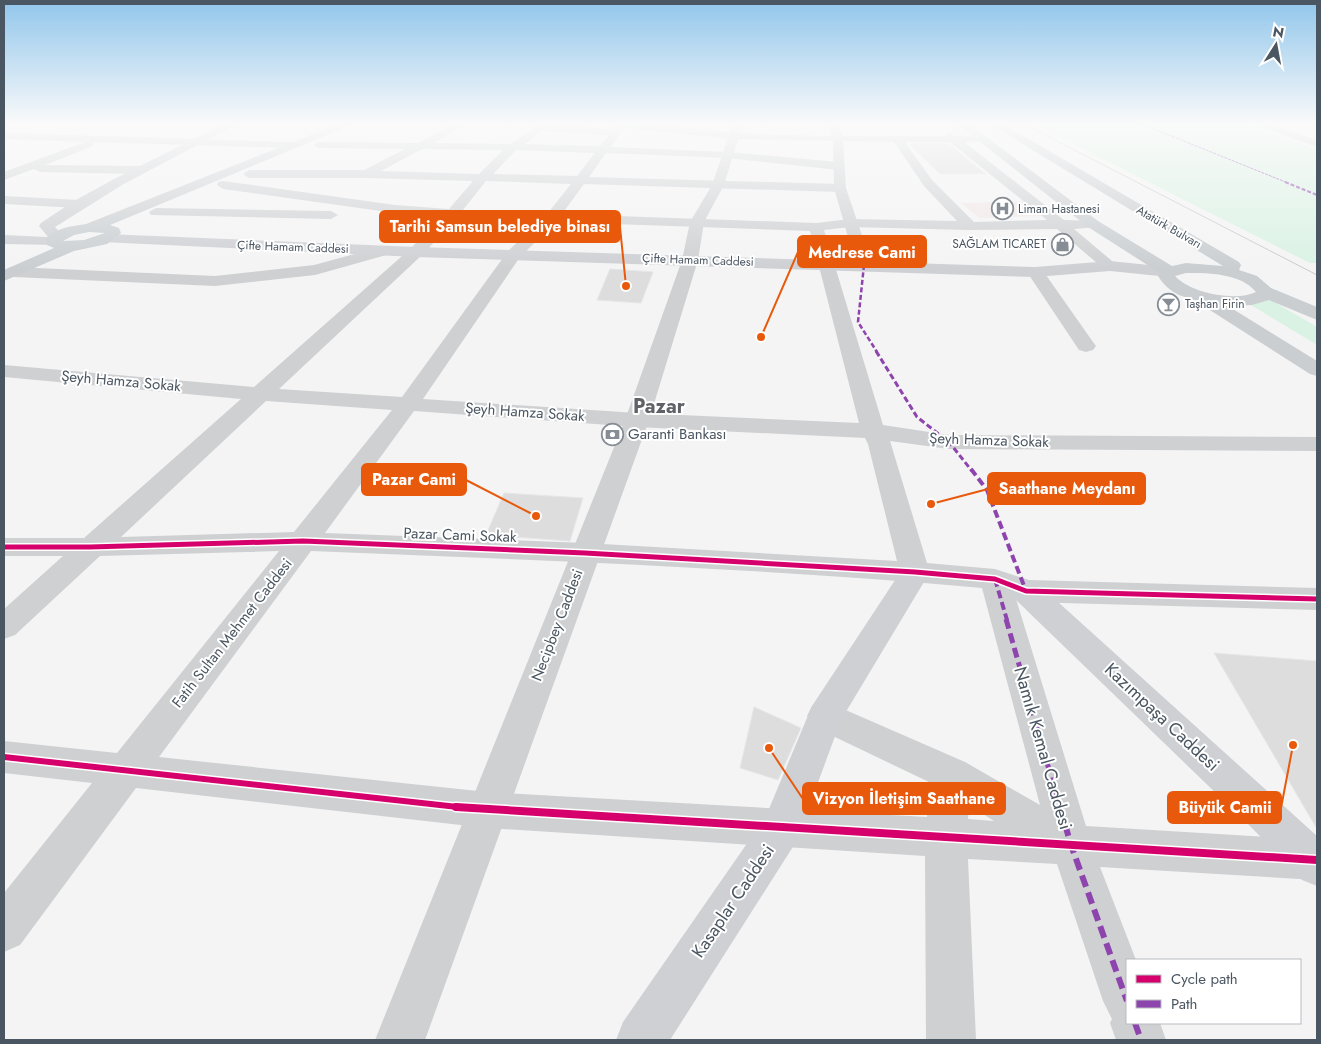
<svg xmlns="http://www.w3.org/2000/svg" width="1321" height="1044" font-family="Jost,sans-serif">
<rect width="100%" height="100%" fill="#f4f4f4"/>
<path fill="#f1e7e6" d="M1023 201 1044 216 979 218 961 203Z"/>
<path fill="#d9f2e3" d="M1031 123H1242L1317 150V263H1310Z
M1264 296 1317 327V345L1238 297Z"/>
<path fill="#ddddde" stroke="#e5e6e7" d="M909 144H949L986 174H940Z
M610 269 653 272 641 303 597 300Z
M504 493 583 498 570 541 486 535Z
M1214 653 1317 661V829Z
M754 707 801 728 778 780 740 768Z"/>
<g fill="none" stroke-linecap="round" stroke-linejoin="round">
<path fill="#ced0d2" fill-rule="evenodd" d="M456 123H469L434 143 511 144 540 123 613 130 618 123C657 123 696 131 735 133 804 137 874 136 944 136L949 133 955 136 987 137 988 139 987 141 964 142 1064 220 1098 221 1100 224 1098 227 1074 229 1118 266 1116 269H1104L1057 229 970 230 850 227 824 230 883 425 949 435 1317 437V451L949 449 890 441 927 563 995 569 1029 580 1317 588V610L1026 602 1016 599 1086 826 1317 840V880L1100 867 1136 960H1127V1023H1160L1166 1040H1116L1110 1023 1112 1019 1103 1001 1057 864 968 859 976 1040H926L925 856 487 828 136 788 20 945 4 952V893L92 783 4 773V741L117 753 279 551 100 556 15 635 4 639V609L63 556H4V538H84L241 399 4 377V365L254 387 410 249 442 217 395 213 223 189 217 185 218 182 223 181 395 205 449 209 473 181 366 178H249L243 174 249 170H364L405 149 318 148 313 145 318 142 418 143ZM624 128 734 139 894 142 924 186 957 221 850 219 816 223 562 214 584 184 840 192 846 188 840 184 589 177 606 153 728 158 838 170 844 166 838 162 728 152 611 147ZM542 131 609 135 600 146 525 144ZM905 142H950L1047 220 974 222 932 180ZM422 149 503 150 479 174 381 171ZM516 150 595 153 577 176 493 174ZM486 181 571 184 548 213 463 210ZM457 218 540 221 508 251 402 397 279 389 422 255ZM556 222 810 231 859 423 637 413 423 399 520 257ZM266 401 392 410 294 532 121 537ZM414 411 637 427 865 438 868 444 897 561 585 543 325 533ZM311 551C535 560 759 568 982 588L1040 805 965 762 825 701 812 706 807 716 812 726 931 783 927 817 487 792 159 757ZM969 805 994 821 968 819Z
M4 133 292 142 297 145 292 148 93 142V146L45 165 141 166 147 170 141 174 40 172 34 169 4 180V172L85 142 4 139Z
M4 196 79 200 86 204 79 208 4 204Z
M156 208 331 211 338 215 331 219 151 215 149 212Z
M384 246 390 248 392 251 390 254 315 275 215 286 14 277 8 276 6 272 8 268 14 267 215 276 314 265Z
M1035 267 1041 268 1093 342 1096 346 1093 350 1086 352 1079 350 1027 272 1029 268Z"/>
<path fill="#ced0d2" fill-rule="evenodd" d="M733 123H743L724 185 704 222 698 260 649 420 425 1040H375L625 420 682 260 690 222 712 185Z
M828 123H838L843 139 846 188 872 265 870 268H858L856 265 834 188 833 139Z"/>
<path fill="#ced0d4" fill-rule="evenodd" d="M226 123H239L122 185 55 227 64 237 59 241 57 245 4 244V235L48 237 39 226 41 223 74 201 114 179Z
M1250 123H1265L1317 140V147Z
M107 234 416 247 1035 267 1110 261 1169 267 1175 268 1177 272 1175 276 1169 277 1110 271 1035 277 416 257 102 242 99 239 102 236Z
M915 562 925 565 930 572 841 720 796 842 670 1040H616L623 1022 766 816 812 706 905 565Z
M1026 580 1037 583 1317 836V886L1302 880 1251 827 1015 599 1011 591 1015 583Z"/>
<path fill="#caced1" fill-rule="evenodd" d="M341 123H356L110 225 119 228 121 233 107 244 74 251 4 281V270L54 248 47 245 45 240C54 228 72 226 86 224ZM89 232 105 233 84 240 63 241 74 235Z
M956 123H968L1098 221 1172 266 1186 263 1223 266 988 123H1001L1239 262 1241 265 1239 270 1257 276 1271 288 1317 307V320L1269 300 1252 305 1228 306 1317 361V376L1310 374 1202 305C1197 299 1186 298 1179 295 1170 291 1163 284 1158 276L1160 273 1088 227ZM1186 273C1208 273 1241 273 1256 292 1236 302 1190 293 1175 276Z"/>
<path stroke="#c9cacc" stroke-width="1" d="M1022 123 1317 275"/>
<path stroke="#8e44ad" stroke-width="1" stroke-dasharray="3 1" stroke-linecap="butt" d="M1139 123 1288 183"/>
<path stroke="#8e44ad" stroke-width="2" stroke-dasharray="4 2" stroke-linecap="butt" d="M1285 182 1317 195"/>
<path stroke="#8e44ad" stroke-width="2.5" stroke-dasharray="5 2.5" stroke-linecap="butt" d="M864 265 858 322 877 352"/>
<path stroke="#8e44ad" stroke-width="3" stroke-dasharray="6 3" stroke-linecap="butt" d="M876 351 917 417 949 442 972 471"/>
<path stroke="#8e44ad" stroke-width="4" stroke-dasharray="8 4" stroke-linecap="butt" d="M971 469 987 490 1026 591
M995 579 1007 620"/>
<path stroke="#8e44ad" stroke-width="5" stroke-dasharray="10 5" stroke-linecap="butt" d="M1006 619 1060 808"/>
<path stroke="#8e44ad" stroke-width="6" stroke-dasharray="12 6" stroke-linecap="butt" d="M1060 807 1071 845 1127 1001
M1135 1023 1141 1040"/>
<defs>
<path id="cycleway-far2" d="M4 547H90L303 541 585 553 915 572 995 579 1026 591 1317 599"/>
<path id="cycleway-far1" d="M4 757 467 808"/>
<path id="cycleway" d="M456 807 1317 860"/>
</defs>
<use href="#cycleway-far2" stroke="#fff" stroke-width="8"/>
<use href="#cycleway-far1" stroke="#fff" stroke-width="9"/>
<use href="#cycleway" stroke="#fff" stroke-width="11"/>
<use href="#cycleway-far2" stroke="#d6006c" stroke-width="5"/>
<use href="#cycleway-far1" stroke="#d6006c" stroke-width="6"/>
<use href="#cycleway" stroke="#d6006c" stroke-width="8"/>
</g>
<linearGradient id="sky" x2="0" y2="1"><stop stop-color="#91c6eb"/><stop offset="0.46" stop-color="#fafafa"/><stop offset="1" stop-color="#fafafa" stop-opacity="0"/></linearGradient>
<rect width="1321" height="269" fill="url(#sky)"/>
<defs>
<symbol id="hospital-ring" viewBox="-11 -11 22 22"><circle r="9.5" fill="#fff" stroke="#868d94" stroke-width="1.5"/><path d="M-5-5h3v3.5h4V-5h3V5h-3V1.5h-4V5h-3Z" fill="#868d94"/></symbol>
<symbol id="shop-ring" viewBox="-11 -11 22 22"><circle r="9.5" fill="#fff" stroke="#868d94" stroke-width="1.5"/><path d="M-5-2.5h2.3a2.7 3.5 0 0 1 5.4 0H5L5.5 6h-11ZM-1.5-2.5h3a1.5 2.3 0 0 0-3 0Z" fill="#868d94"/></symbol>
<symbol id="bar-ring" viewBox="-11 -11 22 22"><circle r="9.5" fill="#fff" stroke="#868d94" stroke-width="1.5"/><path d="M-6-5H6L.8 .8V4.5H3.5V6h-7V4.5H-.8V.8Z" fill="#868d94"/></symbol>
<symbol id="bank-ring" viewBox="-11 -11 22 22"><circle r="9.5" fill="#fff" stroke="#868d94" stroke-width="1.5"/><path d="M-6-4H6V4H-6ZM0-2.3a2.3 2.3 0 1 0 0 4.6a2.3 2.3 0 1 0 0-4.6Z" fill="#868d94"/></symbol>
</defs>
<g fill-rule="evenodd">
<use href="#hospital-ring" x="990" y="196" width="25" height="25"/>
<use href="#shop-ring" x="1050" y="232" width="25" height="25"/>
<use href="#bar-ring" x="1156" y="292" width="25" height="25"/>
<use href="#bank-ring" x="600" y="422" width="25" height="25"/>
</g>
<g text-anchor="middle" stroke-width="4" stroke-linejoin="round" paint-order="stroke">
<g font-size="12" fill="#4a5661" stroke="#fff" text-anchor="start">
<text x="1018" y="213">Liman Hastanesi</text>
<text x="1046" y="248" text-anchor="end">SAĞLAM TICARET</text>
<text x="1185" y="308">Taşhan Firin</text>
</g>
<g font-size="12" fill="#4a5661" stroke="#fff">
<text transform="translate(1169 227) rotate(30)" y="4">Atatürk Bulvarı</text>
<text transform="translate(293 247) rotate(2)" y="4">Çifte Hamam Caddesi</text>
<text transform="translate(698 260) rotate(2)" y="4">Çifte Hamam Caddesi</text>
</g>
<g font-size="15" fill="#4a5661" stroke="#fff">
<text transform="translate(121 381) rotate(5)" y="5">Şeyh Hamza Sokak</text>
<text transform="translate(525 412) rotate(4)" y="5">Şeyh Hamza Sokak</text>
<text transform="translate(989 440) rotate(2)" y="5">Şeyh Hamza Sokak</text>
<text transform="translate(460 535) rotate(2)" y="5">Pazar Cami Sokak</text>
<text transform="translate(557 625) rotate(-69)" y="5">Necipbey Caddesi</text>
<text transform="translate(232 633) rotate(-52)" y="5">Fatih Sultan Mehmet Caddesi</text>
</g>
<g font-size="15" fill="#4a5661" stroke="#fff" text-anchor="start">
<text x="628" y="439">Garanti Bankası</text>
</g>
<g font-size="18" fill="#4a5661" stroke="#fff">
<text transform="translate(1162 717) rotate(43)" y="6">Kazımpaşa Caddesi</text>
<text transform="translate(1043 748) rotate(74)" y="6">Namık Kemal Caddesi</text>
<text transform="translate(733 901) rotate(-56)" y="6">Kasaplar Caddesi</text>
</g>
<g font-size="20" font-weight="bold" fill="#5f6368" stroke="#fff">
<text x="659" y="413">Pazar</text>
</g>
</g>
<path fill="none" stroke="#e8590c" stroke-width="2" d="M626 286L620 227M761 337L798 252M536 516L466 480M931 504L988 489M769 748L803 799M1293 745L1281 808"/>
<g fill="#e8590c" stroke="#fff" stroke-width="2">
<circle cx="626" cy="286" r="5"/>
<circle cx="761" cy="337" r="5"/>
<circle cx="536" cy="516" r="5"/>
<circle cx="931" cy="504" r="5"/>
<circle cx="769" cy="748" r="5"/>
<circle cx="1293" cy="745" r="5"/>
</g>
<g fill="#e8590c" stroke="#e8590c" stroke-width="2">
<rect x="380" y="211" width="240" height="31" rx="5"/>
<rect x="798" y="236" width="128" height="31" rx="5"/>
<rect x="362" y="464" width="104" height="31" rx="5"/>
<rect x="988" y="473" width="157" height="31" rx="5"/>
<rect x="803" y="783" width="202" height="31" rx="5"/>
<rect x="1168" y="792" width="113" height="31" rx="5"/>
</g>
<g font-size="16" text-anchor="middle" font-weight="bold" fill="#fff">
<text x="500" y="232">Tarihi Samsun belediye binası</text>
<text x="862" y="258">Medrese Cami</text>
<text x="414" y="485">Pazar Cami</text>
<text x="1067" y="494">Saathane Meydanı</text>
<text x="904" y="804">Vizyon İletişim Saathane</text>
<text x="1225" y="813">Büyük Camii</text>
</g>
<rect width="1321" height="1044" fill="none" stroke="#4a5661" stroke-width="10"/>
<rect x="1126" y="959" width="175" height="65" fill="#ffffff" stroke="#b7bbc0"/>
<rect x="1136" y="975" width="25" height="8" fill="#d6006c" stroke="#b7bbc0"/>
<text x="1171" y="984" font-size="15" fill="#4a5661">Cycle path</text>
<rect x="1136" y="1000" width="25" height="8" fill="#8e44ad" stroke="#b7bbc0"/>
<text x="1171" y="1009" font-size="15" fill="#4a5661">Path</text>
<g transform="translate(1276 45) rotate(11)" stroke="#ffffff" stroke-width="4" paint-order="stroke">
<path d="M0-4L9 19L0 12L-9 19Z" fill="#4a5661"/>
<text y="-8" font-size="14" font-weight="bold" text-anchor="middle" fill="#4a5661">N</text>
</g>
</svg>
